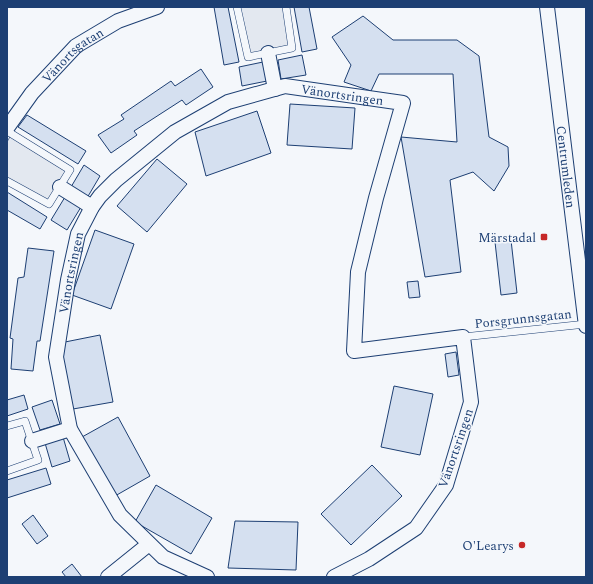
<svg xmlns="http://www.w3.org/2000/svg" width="593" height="584" font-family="Spectral,serif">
<rect width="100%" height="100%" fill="#f4f7fb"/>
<path fill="#e3e8f0" stroke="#687fa3" d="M237 7H287L293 49 247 58Z
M12 133 72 169 50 206 7 182V142Z"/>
<path fill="#d5e0f0" stroke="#1d3f73" d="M214 7H228L239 62 224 65Z
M294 7H309L317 49 302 52Z
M363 16 393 40H457L479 56 489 137 508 147 509 166 494 191 473 172 450 180 461 272 425 277 401 137 457 142 453 74H379L371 91 344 82 351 65 332 37Z
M302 55 306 75 281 79 278 60Z
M263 62 267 81 242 86 239 67Z
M201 69 213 87 186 105 182 100 134 131 137 135 111 153 98 135 124 119 121 115 171 81 175 86Z
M290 104 355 108 352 149 287 145Z
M257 111 271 153 206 176 195 132Z
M27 115 86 151 78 164 18 127Z
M157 159 187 184 147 232 117 206Z
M84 165 100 176 87 198 71 187Z
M7 192 47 217 40 229 7 210Z
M65 197 81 207 67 230 51 220Z
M95 230 134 244 111 309 72 295Z
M511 240 517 293 501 295 495 242Z
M28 248 54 251 40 341H37L33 371 11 369 13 339 10 338 18 278 24 277Z
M418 281 420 297 409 298 407 282Z
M100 335 113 402 73 409 60 343Z
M456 352 459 375 448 377 445 354Z
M394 386 433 394 420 455 381 447Z
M24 395 28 409 7 416V400Z
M52 400 60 424 40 430 32 407Z
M118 417 150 476 115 496 82 437Z
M63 437 70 461 52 467 45 443Z
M372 465 402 496 351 545 321 514Z
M46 468 51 484 7 498V480Z
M156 485 212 518 191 554 135 522Z
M33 515 48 536 37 544 22 524Z
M235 521 298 522 296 570 228 568Z
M72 564 82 577H66L62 572Z"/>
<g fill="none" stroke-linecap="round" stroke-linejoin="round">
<defs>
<path id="lane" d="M237 7 248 57 292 48 286 7
M7 131 70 170 49 204 7 181
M463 337 586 324
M7 426 25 421 38 460 7 471"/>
<g id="street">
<path id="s1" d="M547 7 586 326"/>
<path d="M268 53 275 89"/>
<path id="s2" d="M7 128 32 93 76 46 118 21 157 7"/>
<path d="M60 187 92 207"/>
<path d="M32 441 70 429"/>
<path d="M108 577 149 544"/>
<path id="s3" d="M207 577 163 557 120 515 70 429 56 357 68 280 78 234 92 207 100 196 116 180 175 132 228 102 285 86 403 103 376 198 358 272 354 351 463 337 471 402 446 485 416 528 369 559 334 577"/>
</g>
</defs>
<use href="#lane" stroke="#1d3f73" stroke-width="8"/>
<use href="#street" stroke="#1d3f73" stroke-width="16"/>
<use href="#lane" stroke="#f4f7fb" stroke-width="7"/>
<use href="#street" stroke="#f4f7fb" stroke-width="14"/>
</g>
<g fill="#c62828" stroke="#f4f7fb" stroke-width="1.5">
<rect x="540" y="233" width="8" height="8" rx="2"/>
<circle cx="522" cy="545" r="4"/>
</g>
<g text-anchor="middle" stroke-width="3" stroke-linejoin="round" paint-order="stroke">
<g font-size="13" fill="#1d3f73" stroke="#f4f7fb">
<text dy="5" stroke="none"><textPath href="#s2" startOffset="99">Vänortsgatan</textPath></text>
<text dy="5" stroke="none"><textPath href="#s3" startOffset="727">Vänortsringen</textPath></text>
<text dy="5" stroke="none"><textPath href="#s1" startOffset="161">Centrumleden</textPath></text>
<text dy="5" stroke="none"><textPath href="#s3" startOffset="367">Vänortsringen</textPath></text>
<text transform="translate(523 318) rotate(-6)" y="5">Porsgrunnsgatan</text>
<text transform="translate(455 448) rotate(-71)" y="5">Vänortsringen</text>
</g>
<g font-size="13" fill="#1d3f73" stroke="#f4f7fb" text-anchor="end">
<text x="536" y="242">Märstadal</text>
<text x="514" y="550">O'Learys</text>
</g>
</g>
<rect width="593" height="584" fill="none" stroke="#1d3f73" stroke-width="16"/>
</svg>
